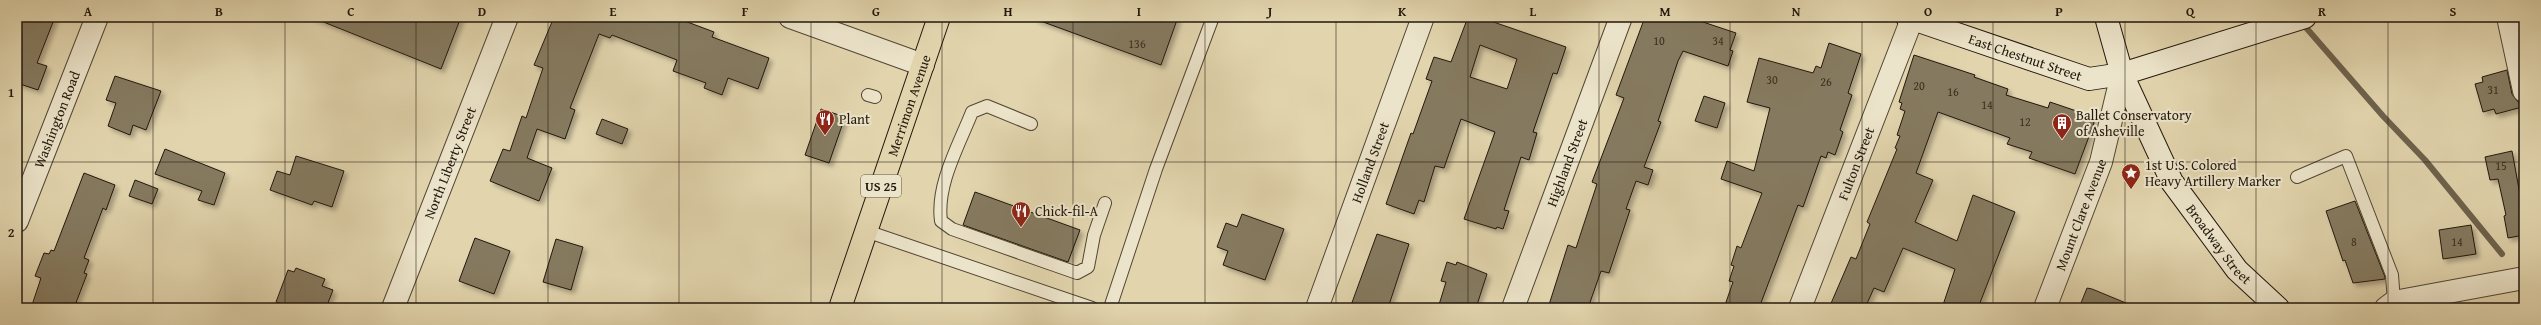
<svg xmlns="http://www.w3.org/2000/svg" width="2541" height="325" font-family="'Gentium Book Plus',serif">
<defs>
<filter id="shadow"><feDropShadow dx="3.5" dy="3.5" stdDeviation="2" flood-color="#0004"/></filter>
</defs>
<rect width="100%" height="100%" fill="#e2d5ae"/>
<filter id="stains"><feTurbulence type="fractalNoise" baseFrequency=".005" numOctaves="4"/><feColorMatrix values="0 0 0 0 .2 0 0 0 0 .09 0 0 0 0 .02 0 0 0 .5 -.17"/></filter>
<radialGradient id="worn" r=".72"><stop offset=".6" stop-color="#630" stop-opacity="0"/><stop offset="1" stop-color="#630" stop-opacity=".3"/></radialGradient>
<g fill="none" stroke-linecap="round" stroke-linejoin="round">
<path stroke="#6d624c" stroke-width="6" d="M2302 23 2383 116 2425 160 2502 254"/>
</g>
<path fill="#857a60" stroke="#21170c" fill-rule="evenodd" filter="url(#shadow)" d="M17 17H55L37 63 47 66 38 90 17 83Z
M311 17H461L441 69Z
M554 17H683L682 20 714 32 712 37 769 58 758 89 728 78 722 95 704 88 706 83 673 71 677 60 612 35 610 38 599 34 570 108 575 110 565 139 537 129 527 158 552 168 539 201 490 181 503 149 510 151 522 116 526 118 543 68 534 65Z
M1035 17H1178L1161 65 1035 19Z
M1468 17H1479L1566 47 1557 74 1553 73 1533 132 1537 133 1529 160 1521 157 1504 210 1509 211 1503 229 1497 227 1496 229 1464 219 1495 132 1461 119 1444 168 1435 166 1424 202 1419 200 1414 214 1386 204 1411 133 1413 134 1432 81 1426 79 1434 57 1451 62ZM1480 45 1517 59 1507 89 1470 77Z
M1645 17H1688L1736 33 1730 50 1733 51 1728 66 1683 51 1678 61 1658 121 1661 122 1644 167 1653 170 1648 185 1636 181 1626 209 1630 210 1609 273 1601 271 1588 308H1548L1568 245 1576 248 1597 184 1592 182 1624 98 1616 95Z
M1829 43 1861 54 1848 93 1852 95 1840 130 1843 132 1835 155 1828 152 1826 158 1821 156 1803 207 1798 205 1759 308H1724L1733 282 1729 281 1734 266 1731 265 1737 246 1741 248 1762 193 1721 179 1727 161 1754 171 1770 108 1747 102 1759 58 1813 73 1816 66 1821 68Z
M1914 55 1975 75 1974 77 2008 89 2006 95 2048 108 2050 102 2091 116 2094 123 2075 174 2029 158 2032 152 2007 144 2010 138 1938 112 1916 173 1933 180 1915 222 1957 241 1973 195 2015 212 1978 308H1942L1955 269 1903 248 1884 292 1874 288 1865 308H1829L1851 257 1856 259 1870 224 1867 222 1897 149 1895 148 1900 136 1897 135 1905 111 1900 109 1902 103 1899 102Z
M2507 70 2512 94 2522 107 2496 114 2494 109 2483 112 2475 84 2483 82 2482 77Z
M115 76 161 91 146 130 133 125 130 135 108 126 116 103 106 100Z
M1704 96 1725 103 1717 128 1695 121Z
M821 109 845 117 829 163 805 155Z
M602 119 628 129 622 144 596 134Z
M165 149 225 173 214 205 198 200 202 191 155 174Z
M2512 151 2521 200H2524V235L2508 238 2504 216 2506 215 2498 179 2490 180 2485 157Z
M296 156 344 171 332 207 314 201 312 205 270 190 277 171 290 175Z
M84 173 115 185 106 210 103 208 84 258 89 260 84 273 87 274 74 308H31L41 278 35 276 44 253 49 254 51 250 54 251Z
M135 180 158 189 152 204 129 196Z
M975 192 1080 230 1068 262 963 225Z
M2355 201 2385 277V279L2353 283 2345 260 2343 261 2326 211Z
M1242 214 1284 229 1265 280 1223 265 1228 251 1217 247 1226 223 1237 227Z
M2471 225 2476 254 2443 259 2439 230Z
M1377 234 1409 244 1388 308H1350Z
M475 238 510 251 494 294 459 281Z
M556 239 583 247 571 290 543 282Z
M1447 262 1456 265 1457 262 1487 274 1476 308H1438L1446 282 1441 281Z
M296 268 325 279 322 286 333 290 326 308H280L282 304 276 302 288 270 294 272Z
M2087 288 2092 289 2138 308H2079Z"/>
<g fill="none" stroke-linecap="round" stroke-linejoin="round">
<defs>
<path id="lane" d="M868 95 875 97
M1031 124 987 106 972 112C959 145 936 185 941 221L952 229 1077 273 1088 267 1094 235 1105 203
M2297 177 2346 156 2392 275 2394 302
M866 231 1092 308
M1110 308 1156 169 1213 17"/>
<g id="street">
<path d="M790 17 923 65"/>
<path d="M2508 17 2524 91"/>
<path id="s1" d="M17 221 97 17"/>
<path id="s2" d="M393 308 507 17"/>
<path id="s3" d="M1317 308 1423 17"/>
<path id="s4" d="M1513 308 1621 17"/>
<path id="s5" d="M1800 308 1912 19"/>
<path id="s6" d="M2045 308 2101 162 2122 74"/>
<path d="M2386 308 2394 302 2524 278"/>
</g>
<g id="secondary">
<path id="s7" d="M1907 17 2089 79 2122 74 2305 17"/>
<path id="s8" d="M2106 17 2122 74 2172 182 2237 270 2278 308"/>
</g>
<g id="primary">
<path id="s9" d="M840 308 939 17"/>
</g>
</defs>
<use href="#lane" stroke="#514634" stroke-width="14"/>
<use href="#street" stroke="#514634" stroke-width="24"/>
<use href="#secondary" stroke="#21170c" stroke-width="24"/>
<use href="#primary" stroke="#21170c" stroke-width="24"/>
<use href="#lane" stroke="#ece4ca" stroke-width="12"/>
<use href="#street" stroke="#ece4ca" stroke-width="22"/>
<use href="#secondary" stroke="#ece4ca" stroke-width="22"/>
<use href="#primary" stroke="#e2d5ae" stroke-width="22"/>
</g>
<path fill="none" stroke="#21170c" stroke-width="1" stroke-opacity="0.55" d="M153 17V308M285 17V308M416 17V308M548 17V308M679 17V308M811 17V308M942 17V308M1073 17V308M1205 17V308M1336 17V308M1468 17V308M1599 17V308M1730 17V308M1862 17V308M1993 17V308M2125 17V308M2256 17V308M2388 17V308M17 162H2524"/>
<defs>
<symbol id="restaurant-pin" viewBox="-11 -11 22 30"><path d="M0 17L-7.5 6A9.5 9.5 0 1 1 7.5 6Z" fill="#8f2418" stroke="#ece4ca"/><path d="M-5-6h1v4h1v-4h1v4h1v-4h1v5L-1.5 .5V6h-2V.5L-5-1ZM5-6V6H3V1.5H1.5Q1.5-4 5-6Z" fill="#fff"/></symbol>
<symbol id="building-pin" viewBox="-11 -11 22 30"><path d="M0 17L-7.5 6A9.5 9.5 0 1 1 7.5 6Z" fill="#8f2418" stroke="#ece4ca"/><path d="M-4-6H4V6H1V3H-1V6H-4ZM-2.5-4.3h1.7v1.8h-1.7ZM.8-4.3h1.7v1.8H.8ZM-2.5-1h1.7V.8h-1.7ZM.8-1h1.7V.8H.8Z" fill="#fff"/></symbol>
<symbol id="sight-pin" viewBox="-11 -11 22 30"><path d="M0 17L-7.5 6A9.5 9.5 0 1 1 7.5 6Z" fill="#8f2418" stroke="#ece4ca"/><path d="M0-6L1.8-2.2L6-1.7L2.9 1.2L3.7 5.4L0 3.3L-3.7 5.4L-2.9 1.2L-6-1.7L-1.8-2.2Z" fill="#fff"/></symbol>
</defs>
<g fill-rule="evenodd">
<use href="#restaurant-pin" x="814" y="108" width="22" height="30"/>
<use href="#building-pin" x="2051" y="112" width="22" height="30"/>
<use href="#sight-pin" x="2120" y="162" width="22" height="30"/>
<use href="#restaurant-pin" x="1010" y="200" width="22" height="30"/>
</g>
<g text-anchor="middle" stroke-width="4" stroke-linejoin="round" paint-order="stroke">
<g font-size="12" fill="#3a3021">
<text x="1659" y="45">10</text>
<text x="1718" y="45">34</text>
<text x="1137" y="48">136</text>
<text x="1772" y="84">30</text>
<text x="1826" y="86">26</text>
<text x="1919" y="90">20</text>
<text x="2493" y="94">31</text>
<text x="1953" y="96">16</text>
<text x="1987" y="109">14</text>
<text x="2025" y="126">12</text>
<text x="2501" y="170">15</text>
<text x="2354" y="246">8</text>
<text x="2457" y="246">14</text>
</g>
<rect fill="#ece4ca" stroke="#5e5445" stroke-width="1" x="861" y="175" width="40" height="22" rx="3"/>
<g font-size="13" font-weight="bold" fill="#21170c">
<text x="881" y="191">US 25</text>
</g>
<g font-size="14" fill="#21170c" stroke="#ece4ca">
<text dy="5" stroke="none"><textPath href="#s7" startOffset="125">East Chestnut Street</textPath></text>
<text dy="5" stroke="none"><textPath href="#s9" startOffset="214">Merrimon Avenue</textPath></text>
<text dy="5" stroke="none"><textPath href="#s1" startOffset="109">Washington Road</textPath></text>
<text dy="5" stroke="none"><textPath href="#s3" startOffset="155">Holland Street</textPath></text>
<text dy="5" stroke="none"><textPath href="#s4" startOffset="155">Highland Street</textPath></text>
<text dy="5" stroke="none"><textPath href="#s2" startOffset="156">North Liberty Street</textPath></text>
<text dy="5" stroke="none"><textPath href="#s5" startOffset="155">Fulton Street</textPath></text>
<text dy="5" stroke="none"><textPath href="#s6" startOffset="100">Mount Clare Avenue</textPath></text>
<text dy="5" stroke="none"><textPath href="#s8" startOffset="256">Broadway Street</textPath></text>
</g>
<g font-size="14" fill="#21170c" stroke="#ece4ca" text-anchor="start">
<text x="2076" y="120">Ballet Conservatory<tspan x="2076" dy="16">of Asheville</tspan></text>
<text x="839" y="124">Plant</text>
<text x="2145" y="170">1st U.S. Colored<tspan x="2145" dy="16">Heavy Artillery Marker</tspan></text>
<text x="1035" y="216">Chick-fil-A</text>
</g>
</g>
<rect width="2541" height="325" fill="none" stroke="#e2d5ae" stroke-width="44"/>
<rect x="22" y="22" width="2497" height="281" fill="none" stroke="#21170c" stroke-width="1.5"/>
<g font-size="13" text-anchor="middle" font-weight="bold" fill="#21170c">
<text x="88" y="16">A</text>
<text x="219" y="16">B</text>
<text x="351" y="16">C</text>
<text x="482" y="16">D</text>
<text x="613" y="16">E</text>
<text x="745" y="16">F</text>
<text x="876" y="16">G</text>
<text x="1008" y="16">H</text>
<text x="1139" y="16">I</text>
<text x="1270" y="16">J</text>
<text x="1402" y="16">K</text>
<text x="1533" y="16">L</text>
<text x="1665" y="16">M</text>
<text x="1796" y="16">N</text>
<text x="1928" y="16">O</text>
<text x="2059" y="16">P</text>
<text x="2190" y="16">Q</text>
<text x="2322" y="16">R</text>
<text x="2453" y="16">S</text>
<text x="11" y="97">1</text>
<text x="11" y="237">2</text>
</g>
<rect width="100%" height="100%" filter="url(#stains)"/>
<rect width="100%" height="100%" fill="url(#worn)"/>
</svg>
